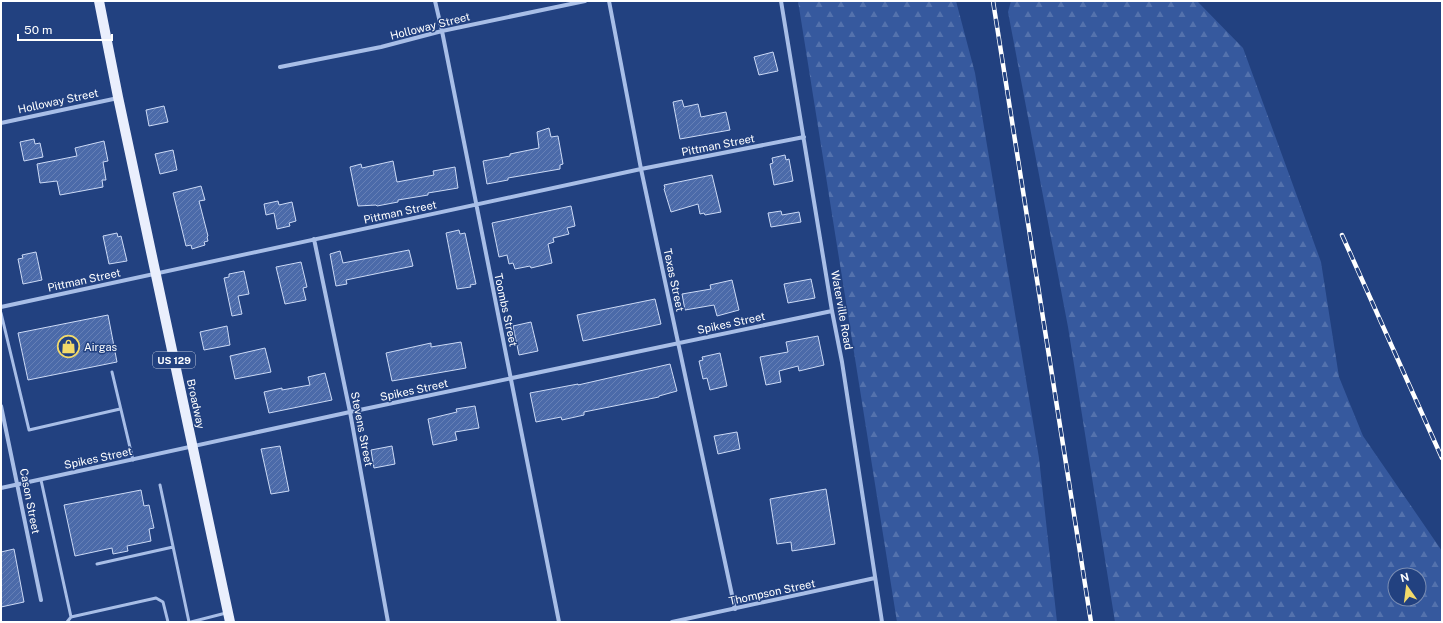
<svg xmlns="http://www.w3.org/2000/svg" width="1443" height="623" font-family="'Public Sans',sans-serif">
<defs>
<pattern id="forest-firs" width="22" height="20" patternUnits="userSpaceOnUse"><rect width="22" height="20" fill="#36599e"/><path d="M5 1l3.5 6h-7zM16 11l3.5 6h-7z" fill="#5472ad"/></pattern>
<pattern id="building-hatch" width="6" height="6" patternUnits="userSpaceOnUse"><rect width="6" height="6" fill="#4b6aa9"/><path d="M-1 1l2-2M0 6l6-6M5 7l2-2" fill="none" stroke="#6680b6"/></pattern>
</defs>
<rect width="100%" height="100%" fill="#224180"/>
<path fill="url(#forest-firs)" fill-rule="evenodd" d="M798 1H956L975 73 1039 458 1057 622H897Z
M1011 1H1197L1243 48 1321 262 1339 377 1363 436 1442 551V622H1115L1068 327 1008 12ZM1395 575H1419V599H1395Z"/>
<path fill="url(#building-hatch)" stroke="#ccdaf6" d="M773 52 778 71 759 75 754 57Z
M682 100 684 107 698 104 701 117 726 112 730 130 680 139 673 102Z
M164 106 168 122 149 126 146 110Z
M549 128 551 137 558 136 563 164 560 165V169L508 178V180L487 184 483 161 510 156V154L539 148 537 132Z
M34 139 35 144 40 143 43 157 24 161 20 142Z
M104 141 108 161 103 162 106 180H102L103 187 60 195 57 181 40 183 37 164 77 156 75 148Z
M173 150 177 170 160 174 155 154Z
M785 155 786 160 789 159 793 181 774 185 770 164 773 163 772 158Z
M393 161 397 182 434 175 433 171 455 167 458 188 428 193V195L398 200V202L377 206 376 205 358 206 350 167 361 164 362 168Z
M712 175 721 212 705 215 704 213 700 214 698 204 671 212 664 189 665 188 664 185Z
M201 186 205 200 199 201 208 236 207 237 208 241 204 242 205 245 192 249 191 245 186 246 173 193Z
M278 201 279 205 292 202 296 221 289 223 290 226 277 229 274 213 266 215 264 204Z
M571 206 575 226 567 228 569 234 553 238 554 242 548 244 552 263 531 268 530 266 515 269 513 263 509 264 507 255 499 257 492 223Z
M781 211 782 215 799 212 801 222 771 227 768 213Z
M459 230 460 234 465 233 476 284 470 285 471 287 457 289 446 233Z
M117 233 118 237 121 236 127 261 109 264 103 236Z
M409 250 413 266 346 280 347 284 336 286 330 254 340 251 343 263Z
M36 252 42 280 23 284 18 259 23 258 22 255Z
M301 262 307 287 303 288 306 300 285 304 276 267Z
M244 271 249 294 238 296 242 314 232 316 224 278 229 277V274Z
M811 279 815 298 788 303 784 284Z
M732 280 739 310 717 316 714 305 685 310 682 294 711 289 710 285Z
M655 299 661 324 583 341 577 315Z
M108 315 117 362 28 380 18 333Z
M531 322 538 351 519 355 513 326Z
M227 326 230 345 204 350 200 332Z
M818 336 824 365 799 371 798 366 779 371 781 382 766 385 760 357 788 352 786 342Z
M461 342 466 368 392 381 386 353 431 343V347Z
M265 348 271 372 235 379 230 356Z
M720 353 727 386 710 390 707 378 703 379 699 361 703 360 702 357Z
M670 364 677 391 659 396V397L584 412V415L562 420 561 417 536 422 530 393 578 384V385Z
M325 373 332 400 269 413 264 392 282 388V390L310 385 308 377Z
M475 406 479 428 455 432 457 440 433 445 428 419 457 412 456 409Z
M737 432 740 449 718 454 714 436Z
M280 446 289 491 271 494 261 449Z
M392 446 395 464 374 468 371 450Z
M826 489 835 544 792 551 791 542 777 544 770 499Z
M141 490 144 506 149 505 154 528 149 529 151 541 127 546 128 551 113 554 112 548 75 556 64 505Z
M14 549 24 602 1 607V552Z"/>
<g fill="none" stroke-linecap="round" stroke-linejoin="round">
<path stroke="#a8bee7" stroke-width="3" d="M1 313 29 430 120 409
M112 372 133 460
M41 480 71 617
M160 485 189 622
M97 564 173 547
M67 622 71 617 156 598 163 602 168 622
M191 622 226 613"/>
<path stroke="#a8bee7" stroke-width="4" d="M435 1 442 31 559 622
M609 1 641 169 735 609
M781 1 832 311 842 362 882 622
M280 67 381 47 442 31 585 1
M1 123 118 98
M314 239 350 412 388 622
M1 307 641 169 804 137
M1 406 41 600
M1 488 350 412 832 311
M672 622 875 578"/>
<path stroke="#eaeffd" stroke-width="10" d="M99 1 118 97 230 622"/>
<defs>
<path id="rail" d="M993 1 1091 622
M1342 235 1442 458"/>
</defs>
<use href="#rail" stroke="#fff" stroke-width="4.5"/>
<use href="#rail" stroke="#224180" stroke-width="3" stroke-dasharray="9" stroke-linecap="butt"/>
</g>
<defs>
<symbol id="shop-ring" viewBox="-11 -11 22 22"><circle r="9.5" fill="#224180" stroke="#f3da6a" stroke-width="1.5"/><path d="M-5-2.5h2.3a2.7 3.5 0 0 1 5.4 0H5L5.5 6h-11ZM-1.5-2.5h3a1.5 2.3 0 0 0-3 0Z" fill="#f3da6a"/></symbol>
</defs>
<g fill-rule="evenodd">
<use href="#shop-ring" x="56" y="334" width="25" height="25"/>
</g>
<g text-anchor="middle" stroke-width="3" stroke-linejoin="round" paint-order="stroke">
<rect fill="#224180" stroke="#bdc6d9" stroke-width="1" x="153" y="352" width="42" height="16" rx="3"/>
<g font-size="10" font-weight="bold" fill="#fff">
<text x="174" y="364">US 129</text>
</g>
<g font-size="11" fill="#fff" stroke="#224180">
<text transform="translate(430 26) rotate(-14)" y="4">Holloway Street</text>
<text transform="translate(58 101) rotate(-12)" y="4">Holloway Street</text>
<text transform="translate(718 145) rotate(-11)" y="4">Pittman Street</text>
<text transform="translate(400 212) rotate(-12)" y="4">Pittman Street</text>
<text transform="translate(84 280) rotate(-12)" y="4">Pittman Street</text>
<text transform="translate(674 280) rotate(78)" y="4">Texas Street</text>
<text transform="translate(506 310) rotate(78)" y="4">Toombs Street</text>
<text transform="translate(842 310) rotate(80)" y="4">Waterville Road</text>
<text transform="translate(731 323) rotate(-12)" y="4">Spikes Street</text>
<text transform="translate(414 390) rotate(-12)" y="4">Spikes Street</text>
<text transform="translate(196 404) rotate(78)" y="4">Broadway</text>
<text transform="translate(362 429) rotate(79)" y="4">Stevens Street</text>
<text transform="translate(98 458) rotate(-12)" y="4">Spikes Street</text>
<text transform="translate(30 501) rotate(79)" y="4">Cason Street</text>
<text transform="translate(772 592) rotate(-12)" y="4">Thompson Street</text>
</g>
<g font-size="11" fill="#fff" stroke="#224180" text-anchor="start">
<text x="84" y="351">Airgas</text>
</g>
</g>
<rect width="1443" height="623" fill="none" stroke="#ffffff" stroke-width="4"/>
<g transform="translate(1407 587) rotate(346)"><circle r="19" fill="#224180" stroke="#7a8db3"/>
<path d="M0-3L7 15L0 10L-7 15Z" fill="#f3da6a"/>
<text y="-6" font-size="11" font-weight="bold" text-anchor="middle" fill="#ffffff">N</text>
</g>
<path d="M18 34v6h94v-6" fill="none" stroke="#ffffff" stroke-width="2"/>
<text x="24" y="34" font-size="12" fill="#ffffff" stroke="#224180" stroke-width="3" paint-order="stroke">50 m</text>
</svg>
